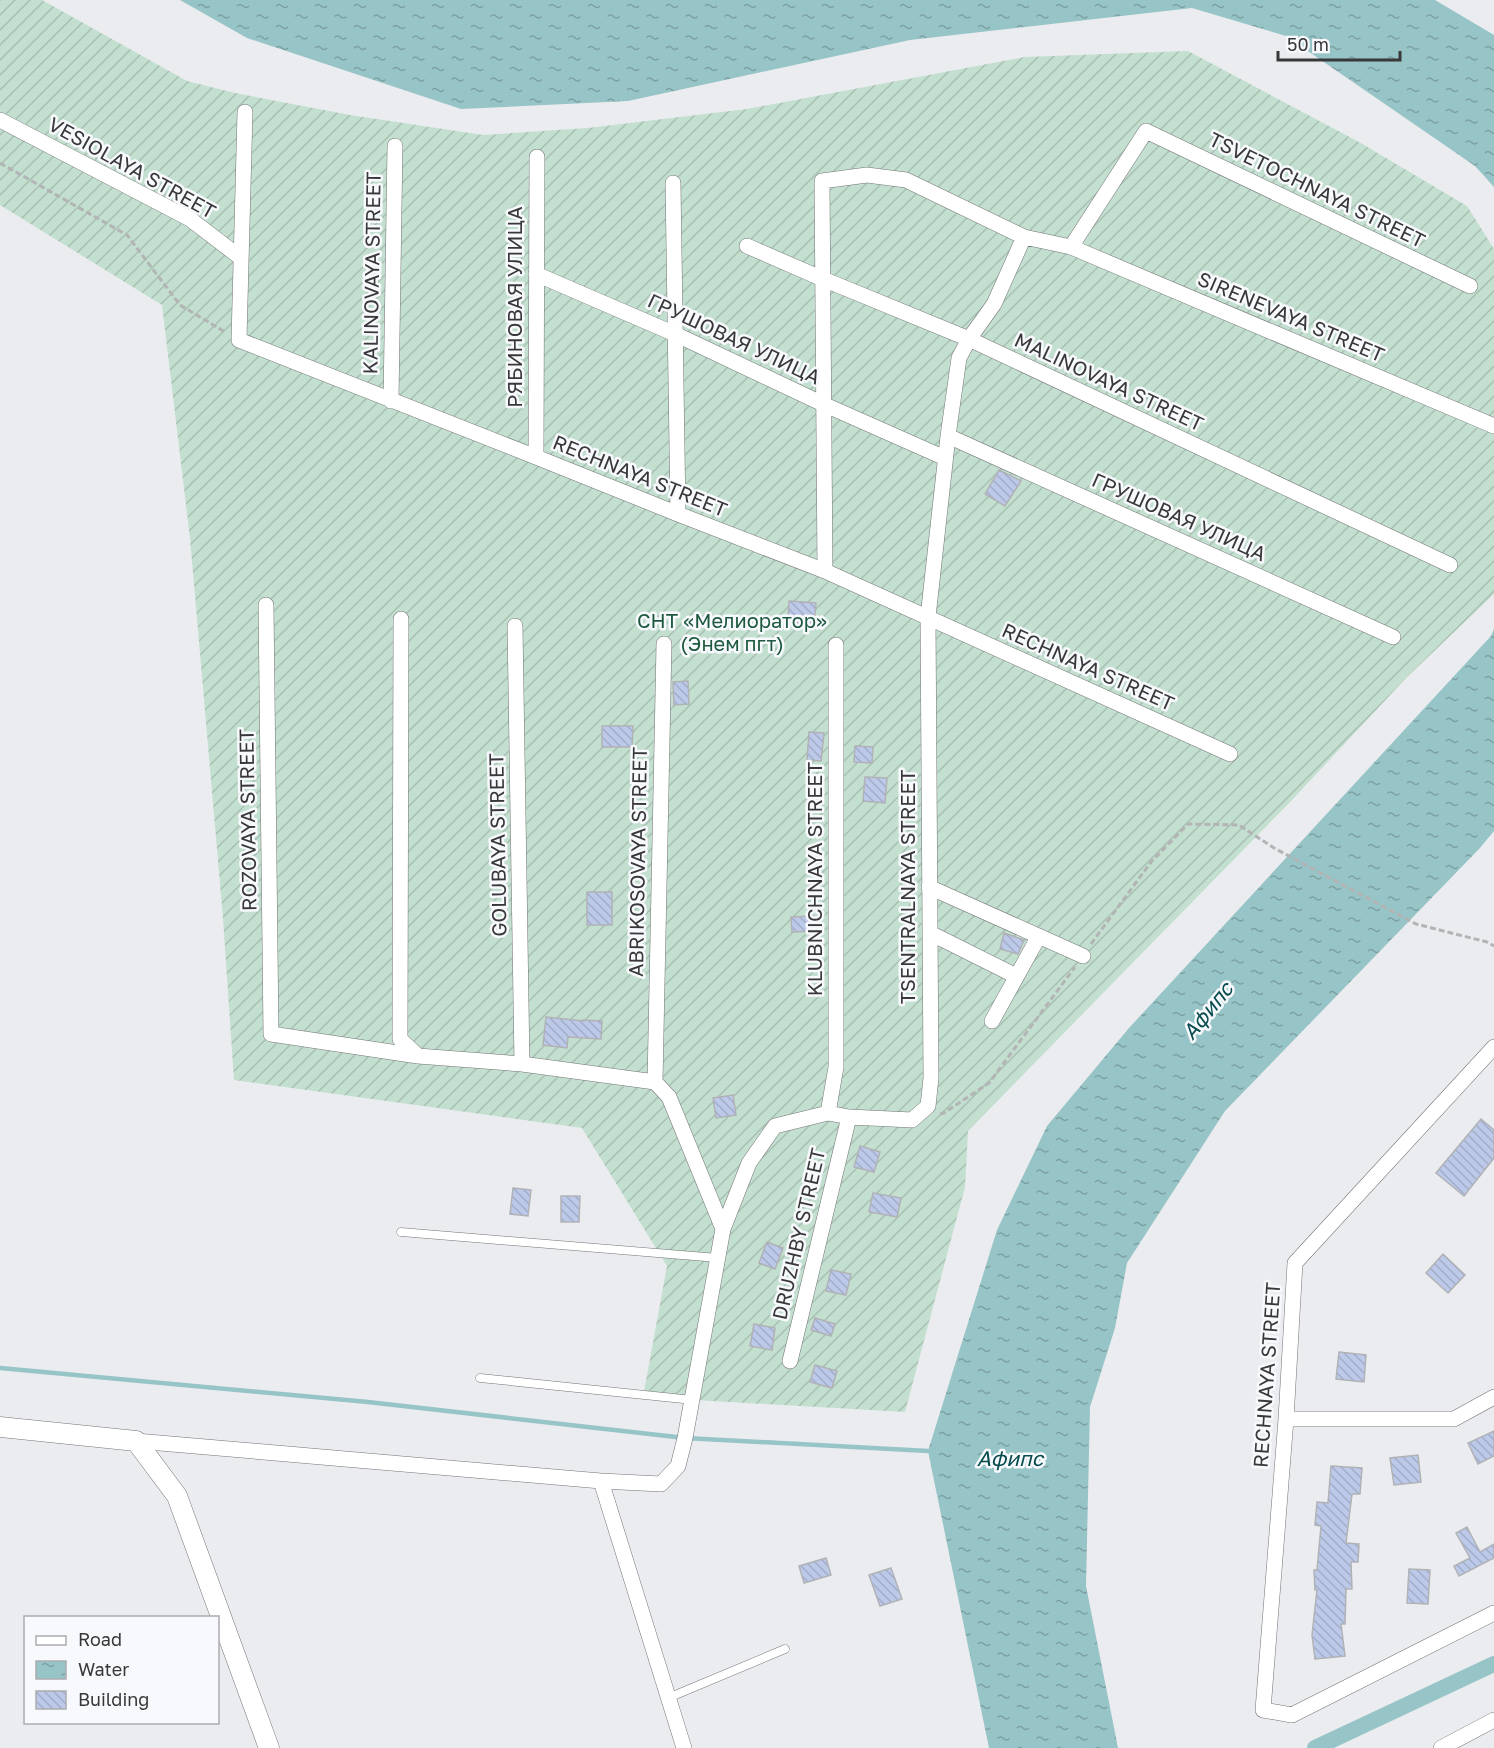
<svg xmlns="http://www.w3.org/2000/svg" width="1494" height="1748" font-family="'Golos Text',sans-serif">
<defs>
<pattern id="garden-furrows" width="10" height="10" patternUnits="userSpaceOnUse" patternTransform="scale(1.5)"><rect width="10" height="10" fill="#c3dfcf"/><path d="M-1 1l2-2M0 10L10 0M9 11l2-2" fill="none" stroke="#a8c0b2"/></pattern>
<pattern id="water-ripples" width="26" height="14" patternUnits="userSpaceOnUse" patternTransform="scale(1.5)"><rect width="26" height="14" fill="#97c4c6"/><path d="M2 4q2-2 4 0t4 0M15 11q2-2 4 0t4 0" fill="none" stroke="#7ca0a2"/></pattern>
<pattern id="building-back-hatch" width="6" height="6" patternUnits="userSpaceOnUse" patternTransform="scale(1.5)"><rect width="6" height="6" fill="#bcc9e9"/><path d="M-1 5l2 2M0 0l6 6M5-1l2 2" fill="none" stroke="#a2adc9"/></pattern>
</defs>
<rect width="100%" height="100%" fill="#eaecef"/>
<path fill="url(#garden-furrows)" d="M0 0H42L187 81 235 93 350 115 483 135 588 128 747 109 1025 57 1188 51 1359 142 1467 206 1494 249V594L1407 677 1291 801 968 1131 965 1187 905 1412 643 1397 667 1266 582 1128 234 1080 223 918 190 538 162 305 0 205Z"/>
<path fill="url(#water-ripples)" d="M180 0H1435L1494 35V187L1475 166 1286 36 1192 8 910 40 628 101 461 109 247 38Z
M1494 629V831L1479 849 1225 1111 1127 1263 1115 1328 1090 1407 1086 1586 1118 1748H989L928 1451 997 1230 1047 1126 1129 1028 1491 636Z"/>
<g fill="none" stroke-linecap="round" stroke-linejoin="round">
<path stroke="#97c4c6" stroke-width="4.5" d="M0 1368 368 1402 685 1438 928 1451"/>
<path stroke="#97c4c6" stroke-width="16" d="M1315 1748 1494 1664"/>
</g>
<path fill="url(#building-back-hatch)" stroke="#b1b2b6" stroke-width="1.5" d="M999 470 1021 481 1005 506 985 494Z
M789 601 816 603 814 624 788 622Z
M688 681 689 704 674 705 673 682Z
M602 726H633L632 747H602Z
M809 732 824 733 821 761 807 760Z
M855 746 873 747 872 763 854 762Z
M865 777 887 778 885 803 863 801Z
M587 892H612V925H587Z
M814 916 815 931 792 932 791 917Z
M1004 933 1024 940 1018 954 1000 949Z
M546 1017 583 1021V1020L602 1021 601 1039 568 1037 567 1048 543 1045Z
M733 1095 736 1115 716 1118 713 1098Z
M1481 1119 1494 1130V1158L1464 1196 1436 1173Z
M860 1146 880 1152 874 1172 854 1167Z
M513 1188 531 1190 528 1216 510 1214Z
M873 1193 901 1198 897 1217 869 1212Z
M561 1196H580L579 1222H561Z
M767 1242 783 1248 775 1269 759 1263Z
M1443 1254 1465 1275 1448 1293 1426 1273Z
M831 1270 851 1274 846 1295 826 1291Z
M815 1318 835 1324 831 1336 811 1330Z
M754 1324 775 1328 772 1350 750 1346Z
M1339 1352 1366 1355 1364 1382 1336 1379Z
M815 1365 837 1371 832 1388 810 1382Z
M1494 1431V1456L1478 1464 1468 1443Z
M1418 1455 1421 1482 1394 1485 1390 1458Z
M1331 1466 1362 1468 1360 1494H1352L1346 1543 1359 1544 1358 1562H1351L1352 1589H1346L1345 1624H1341L1345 1656 1315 1659 1312 1635 1317 1590H1315L1314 1570H1317L1321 1526 1315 1525 1317 1502 1328 1503Z
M1467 1527 1480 1552 1494 1544V1558L1459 1576 1454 1566 1470 1558 1456 1533Z
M826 1558 831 1575 804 1583 799 1566Z
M891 1568 902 1599 880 1606 869 1575Z
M1409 1569 1430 1570 1428 1604 1407 1603Z"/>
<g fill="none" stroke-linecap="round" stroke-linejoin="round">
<defs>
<path id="lane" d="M401 1232 718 1258
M480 1378 693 1400
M668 1698 785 1649"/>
<path id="street" d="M245 112 239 340 536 457 678 514 825 571 1230 754
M0 120 190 219 241 258
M673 183 678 514
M747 246 823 279 969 339 1450 565
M1071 247 1494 426
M536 274 675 334 823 404 945 458
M391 401 395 146
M948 436 1393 637
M536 457 537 157
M825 571 822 181 867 175 906 180 1024 237
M266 605 271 1034 418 1056 522 1064 655 1082 669 1097 723 1229
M401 619 400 1039 418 1056
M515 626 522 1064
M929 887 1083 956
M930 933 1016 976
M992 1021 1039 936
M1494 1047 1295 1263 1286 1419 1263 1710 1292 1715 1494 1613
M655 1082 664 644
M828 1113 836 1067V645
M790 1361 849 1117
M1286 1419H1454L1494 1397
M136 1441 601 1481 661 1484 678 1466 685 1438 723 1229 749 1163 775 1126 828 1113 849 1117 912 1120 928 1106 931 1078 928 617 948 436 959 358 969 339 994 304 1024 237 1071 247 1146 131 1470 286
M601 1481 684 1748
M1441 1748 1494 1720"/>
<path id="secondary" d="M0 1427 136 1441 177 1496 269 1748"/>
</defs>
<use href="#lane" stroke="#737477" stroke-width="9"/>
<use href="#street" stroke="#737477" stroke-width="16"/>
<use href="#secondary" stroke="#737477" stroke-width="21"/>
<path stroke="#b2b4b6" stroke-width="3" stroke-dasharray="6 3" stroke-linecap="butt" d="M0 163 127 235 180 305 225 332
M1091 944 1151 862 1188 824 1239 825 1274 848 1416 924 1487 942 1494 946
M940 1114 944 1113 989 1083 1075 967"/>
<use href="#lane" stroke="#fff" stroke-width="8"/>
<use href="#street" stroke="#fff" stroke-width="15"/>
<use href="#secondary" stroke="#fff" stroke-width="20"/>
</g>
<g text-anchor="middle" stroke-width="5" stroke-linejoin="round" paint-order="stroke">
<g font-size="20" fill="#38383a" stroke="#f8f9fd">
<text transform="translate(132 168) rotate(29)" y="7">VESIOLAYA STREET</text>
<text transform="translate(1317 190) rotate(26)" y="7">TSVETOCHNAYA STREET</text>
<text transform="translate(372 273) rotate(-89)" y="7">KALINOVAYA STREET</text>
<text transform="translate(515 307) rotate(-90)" y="7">РЯБИНОВАЯ УЛИЦА</text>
<text transform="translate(1291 317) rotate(23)" y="7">SIRENEVAYA STREET</text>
<text transform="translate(734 339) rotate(25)" y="7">ГРУШОВАЯ УЛИЦА</text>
<text transform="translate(1109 382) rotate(25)" y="7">MALINOVAYA STREET</text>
<text transform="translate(640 476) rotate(22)" y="7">RECHNAYA STREET</text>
<text transform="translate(1179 517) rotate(24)" y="7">ГРУШОВАЯ УЛИЦА</text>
<text transform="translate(1088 667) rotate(24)" y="7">RECHNAYA STREET</text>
<text transform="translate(248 820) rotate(-91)" y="7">ROZOVAYA STREET</text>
<text transform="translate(498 845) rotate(-91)" y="7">GOLUBAYA STREET</text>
<text transform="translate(638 862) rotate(-89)" y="7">ABRIKOSOVAYA STREET</text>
<text transform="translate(815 879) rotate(-90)" y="7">KLUBNICHNAYA STREET</text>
<text transform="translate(908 887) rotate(-90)" y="7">TSENTRALNAYA STREET</text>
<text transform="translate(799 1234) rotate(-77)" y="7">DRUZHBY STREET</text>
<text transform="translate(1267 1375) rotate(-86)" y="7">RECHNAYA STREET</text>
</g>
<g font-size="20" fill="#1d593e" stroke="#f8f9fd">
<text x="732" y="628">СНТ «Мелиоратор»<tspan x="732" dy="23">(Энем пгт)</tspan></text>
</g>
<g font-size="21" font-style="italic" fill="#094d50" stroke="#f8f9fd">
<text transform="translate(1208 1011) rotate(-51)" y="7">Афипс</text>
<text x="1010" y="1466">Афипс</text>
</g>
</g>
<rect x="24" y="1616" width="195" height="108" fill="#f8f9fd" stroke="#abacaf" stroke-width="1.5"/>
<rect x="36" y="1636" width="30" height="9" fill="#ffffff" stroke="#abacaf" stroke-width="1.5"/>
<text x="78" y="1646" font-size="18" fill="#38383a">Road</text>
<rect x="36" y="1661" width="30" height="18" fill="url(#water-ripples)" stroke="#abacaf" stroke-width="1.5"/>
<text x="78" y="1676" font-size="18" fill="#38383a">Water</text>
<rect x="36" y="1691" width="30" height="18" fill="url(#building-back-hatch)" stroke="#abacaf" stroke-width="1.5"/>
<text x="78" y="1706" font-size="18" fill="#38383a">Building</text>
<path d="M1278 51v9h122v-9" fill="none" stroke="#38383a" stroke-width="3"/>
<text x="1287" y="51" font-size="18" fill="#38383a" stroke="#f8f9fd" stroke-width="4.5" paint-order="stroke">50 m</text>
</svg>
